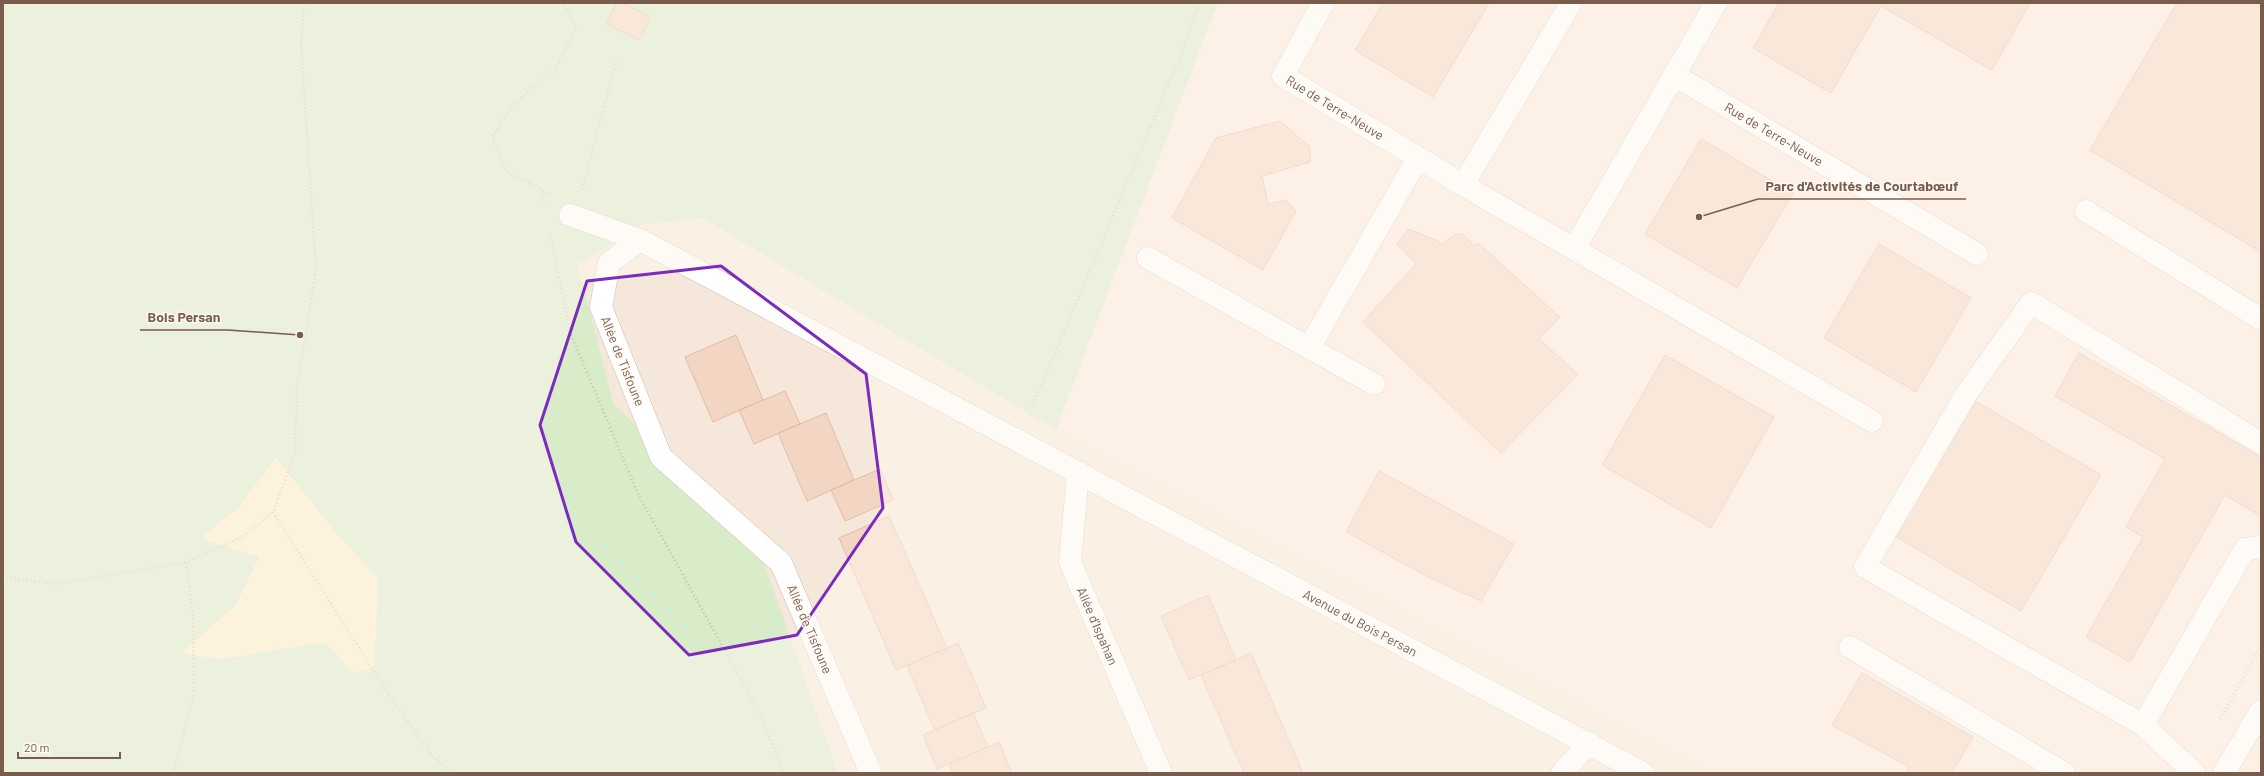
<svg xmlns="http://www.w3.org/2000/svg" width="2264" height="776" font-family="Barlow,sans-serif">
<rect width="100%" height="100%" fill="#fdf6ec"/>
<path fill="#f5e8da" d="M702 218 1056 430 1714 773H832L755 538 614 405 578 265 641 225Z"/>
<path fill="#fde8e0" d="M1218 3H2261V773H1714L1056 430Z"/>
<path fill="#d8ecc9" fill-rule="evenodd" d="M3 3H1218L1056 430 702 218 641 225 578 265 614 405 755 538 838 773H3ZM276 459 339 537 378 579 353 672 325 641 221 659 182 653 236 605 260 556 202 538 239 507Z"/>
<path fill="#fcefc7" d="M276 458 339 537 378 579 374 668 353 673 325 642 221 659 182 653 236 605 260 557 202 539 239 507Z"/>
<path fill="#f3d5c3" stroke="#e6bba3" d="M617 3H623L651 17 639 40 606 24Z
M1383 3H1489L1433 97 1355 50Z
M1779 3H2030L1992 70 1881 6 1831 93 1753 48Z
M2177 3H2261V252L2090 150Z
M1280 121 1310 147V162L1262 176 1268 204 1286 200 1296 211 1263 270 1172 218 1216 138Z
M1701 139 1793 193 1737 288 1645 234Z
M1408 229 1436 240 1442 245 1455 234H1462L1474 246 1478 243 1560 317 1539 339 1578 374 1501 453 1363 322 1416 264 1397 244Z
M1879 244 1971 298 1916 392 1824 338Z
M736 335 763 400 713 422 685 357Z
M2079 353 2261 457V511L2259 515 2225 495 2130 662 2086 637 2143 537 2126 527 2165 459 2055 396Z
M1665 355 1774 417 1711 528 1602 465Z
M785 391 800 424 754 444 739 410Z
M1975 401 2101 475 2021 611 1895 536Z
M826 413 854 480 807 501 778 433Z
M880 469 893 500 845 521 831 490Z
M1379 471 1514 544 1481 601 1430 578 1346 532Z
M889 516 947 648 896 670 839 538Z
M1208 595 1236 660 1189 680 1161 616Z
M958 643 986 708 935 730 907 666Z
M1251 653 1303 773H1244L1201 675Z
M1862 673 1973 737 1952 773H1906L1909 767 1832 725Z
M973 713 988 747 937 769 923 735Z
M999 742 1012 773H953L949 764Z"/>
<g fill="none" stroke-linecap="round" stroke-linejoin="round">
<defs>
<g id="minor">
<path id="s1" d="M1323 3 1283 76 1463 185"/>
<path d="M1571 3 1463 185 1574 249 1716 3"/>
<path id="s2" d="M1674 75 1977 254"/>
<path d="M2086 211 2261 319"/>
<path d="M570 215 640 240"/>
<path d="M1574 249 1872 421"/>
<path d="M1148 258 1374 384"/>
<path d="M1309 348 1418 158"/>
<path id="s3" d="M1078 472 1070 562 1161 773"/>
<path d="M1850 647 2064 773"/>
<path d="M2143 725 2245 549 2261 547"/>
<path id="s4" d="M871 773 781 563 661 457 601 307 609 263 640 240 1643 773"/>
<path d="M1562 773 1589 743"/>
<path d="M2194 773 2143 725 1865 567 1967 393 2031 303 2261 443"/>
<path d="M2224 773 2261 711"/>
</g>
</defs>
<use href="#minor" stroke="#d1beb0" stroke-width="23"/>
<path stroke="#d9b8a5" stroke-width="2.5" stroke-dasharray="1 3" stroke-linecap="butt" d="M541 189 544 202
M582 189 617 58
M549 196 541 189 506 172 492 137 514 104 556 68 576 28 563 3
M551 237 570 332 638 494 759 712 784 773
M1029 415 1179 59 1199 3
M273 512 392 700 433 756 451 773
M3 577 59 584 186 562 242 537 273 512 295 454 297 385 316 270 301 44 304 3
M2220 719 2261 646
M173 773 194 695 193 618 186 562"/>
<use href="#minor" stroke="#fff" stroke-width="22"/>
</g>
<path d="M0 0H2264V776H0ZM721 266 866 374 883 508 797 635 689 655 576 542 540 425 587 281Z" fill="#fdf6ec" fill-opacity=".55" fill-rule="evenodd"/>
<path fill="none" stroke="#7b2cbf" stroke-width="3" stroke-linejoin="round" d="M721 266 866 374 883 508 797 635 689 655 576 542 540 425 587 281Z"/>
<g text-anchor="middle" stroke-width="3" stroke-linejoin="round" paint-order="stroke">
<g font-size="13" fill="#7a5c4d" stroke="#fffaf3">
<text dy="5" stroke="none"><textPath href="#s1" startOffset="144">Rue de Terre-Neuve</textPath></text>
<text dy="5" stroke="none"><textPath href="#s2" startOffset="116">Rue de Terre-Neuve</textPath></text>
<text transform="translate(623 361) rotate(68)" y="5">Allée de Tisfoune</text>
<text dy="5" stroke="none"><textPath href="#s4" startOffset="1449">Avenue du Bois Persan</textPath></text>
<text dy="5" stroke="none"><textPath href="#s3" startOffset="160">Allée d'Ispahan</textPath></text>
<text transform="translate(810 629) rotate(67)" y="5">Allée de Tisfoune</text>
</g>
</g>
<path fill="none" stroke="#7a5c4d" stroke-width="1.5" d="M1699 217L1758 199H1966M300 335L228 330H140"/>
<g fill="#7a5c4d" stroke="#fffaf3" stroke-width="1.5">
<circle cx="1699" cy="217" r="4"/>
<circle cx="300" cy="335" r="4"/>
</g>
<g font-size="14" text-anchor="middle" font-weight="bold" fill="#7a5c4d" stroke="#fffaf3" stroke-width="3" stroke-linejoin="round" paint-order="stroke">
<text x="1862" y="191">Parc d'Activités de Courtabœuf</text>
<text x="184" y="322">Bois Persan</text>
</g>
<rect width="2264" height="776" fill="none" stroke="#7a5c4d" stroke-width="8"/>
<path d="M18 752v6h102v-6" fill="none" stroke="#7a5c4d" stroke-width="2"/>
<text x="24" y="752" font-size="12" fill="#7a5c4d" stroke="#fffaf3" stroke-width="3" paint-order="stroke">20 m</text>
</svg>
